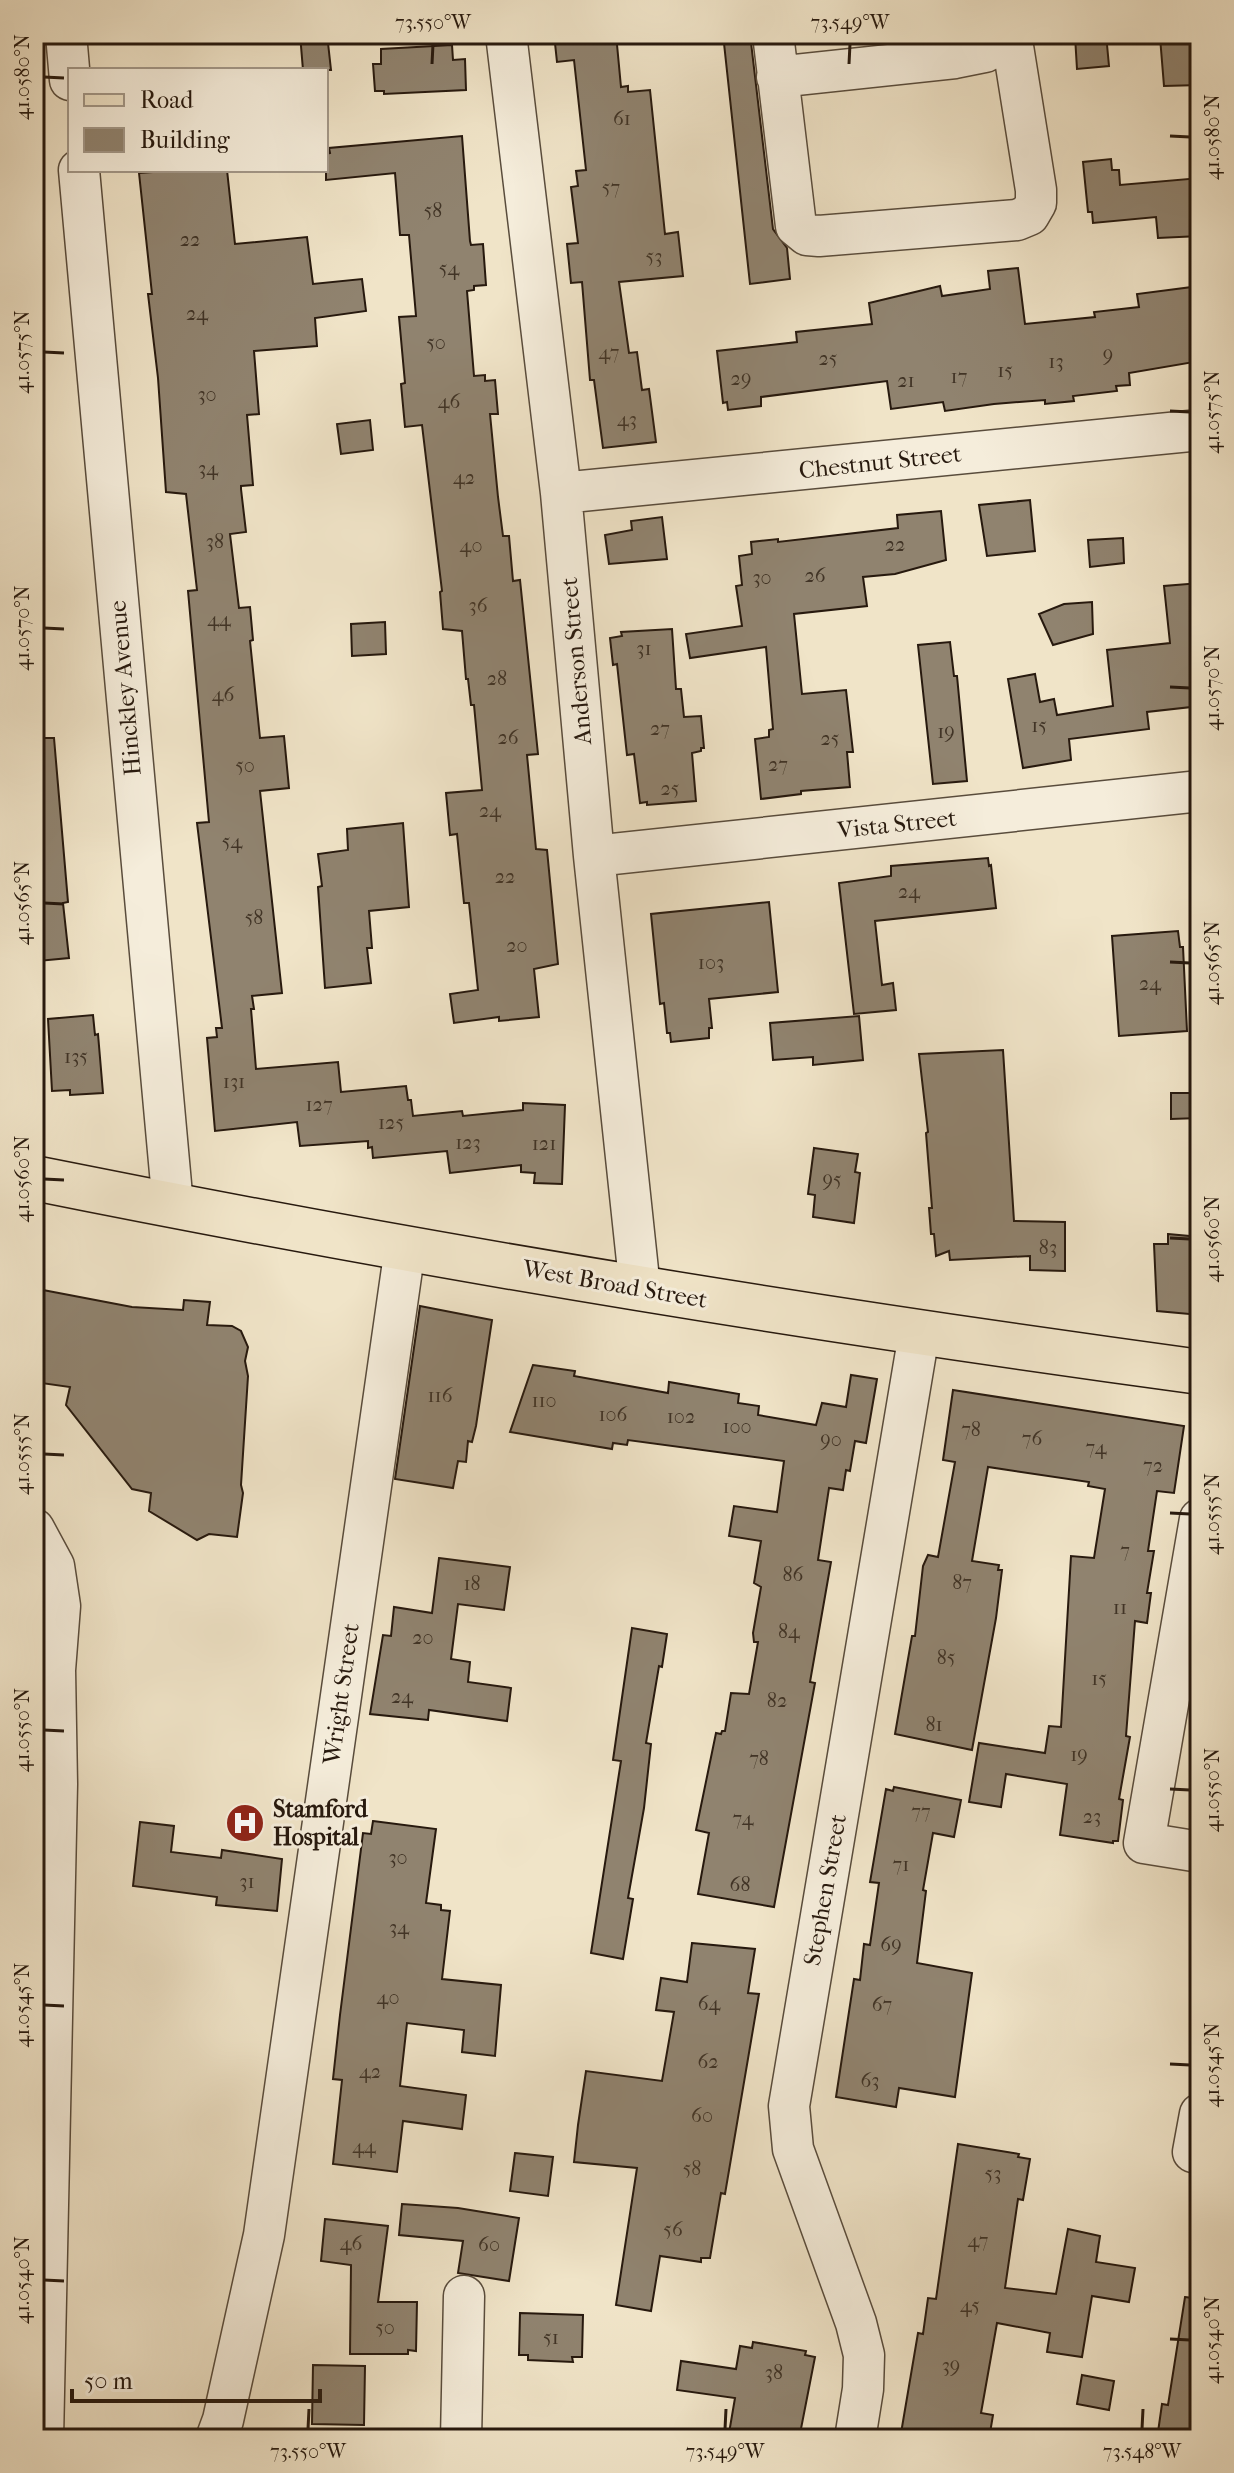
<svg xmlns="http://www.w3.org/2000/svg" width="1234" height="2473" font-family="'IM FELL French Canon',serif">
<rect width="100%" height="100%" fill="#f0e4c8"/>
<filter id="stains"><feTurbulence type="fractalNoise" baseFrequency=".0025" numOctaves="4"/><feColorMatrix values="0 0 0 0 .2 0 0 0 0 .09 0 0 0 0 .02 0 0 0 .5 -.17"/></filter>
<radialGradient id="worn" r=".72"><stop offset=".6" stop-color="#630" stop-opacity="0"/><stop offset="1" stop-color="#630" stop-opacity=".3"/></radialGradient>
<path fill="#90836f" stroke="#27190e" stroke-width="2" d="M300 34H327L331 70H303Z
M554 34H616L621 87 628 86V92L650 90 665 234 678 232 683 276 619 282 629 353 637 352 642 390 649 389 656 442 603 448 594 380H590L582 282 571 283 567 244 578 243 571 187 578 186 576 171 586 170 574 60 557 62Z
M723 34H750L773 229 787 248 790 279 750 284Z
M1106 34 1109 66 1077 69 1075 36Z
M1200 34V85L1164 86 1160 37Z
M452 45 453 60 465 59 466 90 384 94V91H375L373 64H381V49Z
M462 136 470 241 471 245 483 244 486 285 474 286V290L467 291 474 376 485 375V381L495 380 498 414H490L498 497 503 536H509L513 581 520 580 538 754 527 755 536 849 547 850 558 964 534 969 539 1017 499 1021V1017L454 1023 450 994 478 990 469 903H464L457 834 450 835 446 793 482 790 474 705H471L468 679H466L462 631 443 629 440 592 442 591 422 425 405 427 401 384 405 383 399 317 416 316 409 235H400L395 173 326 180V154L330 153 329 148Z
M1111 159 1112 170H1119L1120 185 1200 178V236L1158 238 1156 217 1093 223 1092 212H1088L1083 162Z
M152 170H227L235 244 307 237 313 284 362 279 366 311 315 318 317 346 254 351 259 414 247 415 253 485 241 486V489L246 532 230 534 239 608 250 607 253 640 250 641 260 738 284 736 289 788 260 791 282 993 252 996 254 1009H251L256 1069 338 1062 341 1092 406 1086 408 1100H411L413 1116 462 1111 463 1116 523 1110V1103L565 1105 562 1184 534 1183 535 1173 521 1172V1165L450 1173 447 1151 373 1158 372 1147 368 1148V1141L300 1146 297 1122 215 1131 207 1038 217 1037 216 1028H222L197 823 209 822 188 591 197 590 186 494 166 492 158 378 148 294H152L139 173 152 172Z
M1018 268 1025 324 1095 317 1094 312 1139 307 1137 294 1200 286V361L1129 373 1130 385 1116 386 1117 391 1073 396 1074 401 1045 404V400L994 404 945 411 943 402 891 409 887 381 761 397V406L728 410 727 402 723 403 717 351 797 342 796 332 872 324 869 303 940 286 942 296 990 289 988 271Z
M370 420 373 450 341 454 337 424Z
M1030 500 1035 551 987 556 979 505Z
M941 511 946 560 895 574 863 577 867 606 794 614 802 694 846 690 853 752H847L850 787 801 791V794L761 799 755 739 769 737V730L773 729 766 647 690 658 686 634 742 626 736 586 742 585 739 556 752 554 751 542 778 539V542L898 528 897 515Z
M662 517 667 559 609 564 605 535 632 530 631 521Z
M1123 538 1124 563 1090 567 1088 540Z
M1200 583V706L1147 712 1149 729 1069 739 1071 760 1023 768 1008 679 1035 674 1040 702 1054 699 1057 715 1113 706 1107 650 1170 643 1164 586Z
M1092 602 1093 634 1053 645 1039 614 1064 604Z
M385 622 386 654 352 656 351 624Z
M672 629 676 689H681L684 717 701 716 704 748H701V751L692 753 696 801 647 805V802L640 803 634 754 627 755 617 664 613 665 610 638 622 636 621 632Z
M950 642 954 676H957L967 781 933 784 918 645Z
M34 738H54L68 902 63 903 69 958 38 961 34 922Z
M403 823 409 907 369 911 372 948H367L371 983 325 988 318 887 322 886 318 854 348 850 347 829Z
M988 858 989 866 991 865 996 908 875 921 882 985 893 983 896 1010 854 1014 839 883 891 876V866Z
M769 902 778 992 709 999 712 1028H709V1038L671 1042 670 1033H667L664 1003 660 1004 651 914Z
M1178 931 1180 947H1183L1187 1031 1119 1036 1112 936Z
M93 1015 95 1035 98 1034 103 1093 70 1095V1090L52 1091 48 1019Z
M859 1016 863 1060 813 1065V1057L773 1060 770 1023Z
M1003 1050 1014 1221 1065 1222V1271L1030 1270V1256L950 1260 949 1251 936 1256 934 1234H931L929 1208H932L926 1133 928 1132 919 1054Z
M1171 1093H1200V1118L1171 1119Z
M814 1148 858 1154 855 1172 860 1173 854 1223 813 1217 815 1195 808 1194Z
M1168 1234 1200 1237V1315L1157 1311 1154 1244H1168Z
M43 1290 132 1307 183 1310 184 1300 210 1302 207 1325 232 1326 241 1331 248 1347 245 1361 248 1376 241 1485 243 1493 237 1537 209 1534 197 1540 149 1511 151 1493 132 1489 66 1405 70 1387 34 1382V1328L40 1318Z
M420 1306 492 1320 476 1426 472 1442 468 1441 466 1462 458 1461 453 1488 395 1479Z
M533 1365 575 1371 574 1376 668 1393 669 1382 739 1394 738 1403 759 1406 758 1415 816 1425 822 1403 846 1407 851 1375 877 1379 866 1443 855 1441 850 1471 846 1470 843 1490 829 1488 818 1560 831 1562 810 1682 815 1683 774 1907 698 1894 709 1833 696 1830 716 1733 721 1734 722 1731H725L731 1693 749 1694 758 1642H754L753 1633 761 1587 754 1583 761 1541 729 1536 734 1506 777 1512 784 1461 628 1440 627 1445 613 1443 612 1449 510 1432Z
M953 1390 1184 1426 1174 1493 1157 1491 1148 1551H1154L1147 1593H1151L1147 1623 1135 1621 1126 1736 1130 1737 1119 1799 1123 1800 1118 1841H1113V1843L1060 1835 1067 1784 1006 1774 1001 1807 969 1802 979 1743 1045 1753 1049 1726 1061 1727 1071 1556 1094 1558 1105 1489 1088 1486 1089 1482 988 1467 972 1561 999 1565 998 1570H1002L996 1618 972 1750 895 1734 912 1636H915L923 1566 928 1555 938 1557 955 1462 943 1460Z
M439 1558 510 1567 504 1610 458 1604 451 1659 470 1662 468 1682 511 1688 507 1721 429 1710 428 1720 370 1714 383 1635 391 1636 394 1607 432 1613Z
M632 1628 667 1634 662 1667 659 1666 646 1743 651 1744 644 1808 628 1898 633 1899 623 1959 591 1953 621 1761 613 1760Z
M894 1787 961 1800 954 1837 933 1833 923 1890 926 1891 917 1963 972 1973 955 2097 899 2088 896 2107 836 2097 854 1979 860 1980 864 1944 870 1945 879 1883 870 1882 886 1789 893 1791Z
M373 1821 436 1829 426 1903 441 1905V1910L450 1911 442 1979 501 1985 495 2056 462 2052 464 2030 407 2023 400 2086 466 2095 462 2129 403 2121 397 2172 333 2164 342 2080 333 2079 340 2015 363 1833 371 1834Z
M140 1822 174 1826 171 1852 221 1858 222 1850 282 1859 277 1911 216 1905 217 1897 133 1886Z
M692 1943 755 1949 748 1993 759 1994 725 2194 721 2193 710 2258H701V2262L660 2256 651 2311 616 2305 637 2168 574 2162 578 2125 586 2071 662 2081 674 2012 656 2010 661 1978 687 1982Z
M958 2144 1019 2154 1018 2157 1030 2159 1023 2200 1018 2199 1005 2288 1056 2294 1068 2229 1100 2236 1096 2262 1135 2268 1129 2302 1092 2296 1082 2357 1047 2352 1050 2333 997 2323 981 2413 993 2415 989 2439H900L918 2333 923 2334 928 2298 936 2299Z
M515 2153 553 2157 548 2196 510 2191Z
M402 2204 458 2208 519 2218 509 2281 458 2273 463 2241 399 2235Z
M325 2219 388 2226 378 2302H417L416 2351 408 2350V2354H350L351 2265 321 2261Z
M1185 2297 1200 2299V2439H1157L1162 2404 1168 2405Z
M520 2313 583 2315 582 2357H572L573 2362 528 2360V2355H519Z
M753 2342 806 2351 805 2355 815 2357 799 2439H728L735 2398 677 2390 681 2361 736 2369 740 2346 752 2348Z
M313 2365 365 2366 364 2425 312 2424Z
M1082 2375 1114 2381 1109 2410 1077 2404Z"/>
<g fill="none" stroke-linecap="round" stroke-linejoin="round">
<defs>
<path id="minor" d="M66 34 70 80
M506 34 561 493 594 856 640 1289
M773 34 796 226 807 235 819 236 1017 220 1029 215 1036 203V190L1011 34
M777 77 955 58 985 52 1016 34
M79 170 173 1206
M561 493 1200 430
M594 856 1200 791
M1200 1519 1144 1843 1200 1852
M34 1529 54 1566 60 1606 55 1670 57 1784 43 2439
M1200 2114 1193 2152 1200 2153
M216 2439 223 2420 264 2235 405 1248
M461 2439 464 2296
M855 2439 863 2389 864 2355 856 2323 793 2149 789 2106 919 1334"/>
<path id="major" d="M34 1178C421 1256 809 1319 1200 1372"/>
</defs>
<use href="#minor" stroke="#594c3c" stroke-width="43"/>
<use href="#major" stroke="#27190e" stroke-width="47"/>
<use href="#minor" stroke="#f5eddb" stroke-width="40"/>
<use href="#major" stroke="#f0e4c8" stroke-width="44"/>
</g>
<path fill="none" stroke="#27190e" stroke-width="3" d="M432 64 433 44M849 64 850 44M44 77 64 78M1170 136 1190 137M44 352 64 353M1170 411 1190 412M44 628 64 629M1170 687 1190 688M44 903 64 904M1170 962 1190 963M44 1179 64 1180M1170 1238 1190 1239M44 1454 64 1455M1170 1513 1190 1514M44 1730 64 1731M1170 1789 1190 1790M44 2005 64 2006M1170 2064 1190 2065M44 2280 64 2281M1170 2339 1190 2340M308 2429 309 2409M725 2429 726 2409M1142 2429 1143 2409"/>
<defs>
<symbol id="hospital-disc" viewBox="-11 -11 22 22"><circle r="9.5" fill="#8f2418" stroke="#f5eddb"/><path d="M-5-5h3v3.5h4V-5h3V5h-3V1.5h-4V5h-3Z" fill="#fff"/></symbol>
</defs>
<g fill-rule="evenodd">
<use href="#hospital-disc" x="223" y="1801" width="44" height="44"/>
</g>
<g text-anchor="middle" stroke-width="6" stroke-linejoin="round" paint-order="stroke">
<g font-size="20" fill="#413426">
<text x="622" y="125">61</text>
<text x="611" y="194">57</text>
<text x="433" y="217">58</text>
<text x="190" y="246">22</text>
<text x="654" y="263">53</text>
<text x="449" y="275">54</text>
<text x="197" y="320">24</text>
<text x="436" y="349">50</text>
<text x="609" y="359">47</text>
<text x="1108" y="361">9</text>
<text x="828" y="365">25</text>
<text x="1056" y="368">13</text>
<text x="1005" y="377">15</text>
<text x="959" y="383">17</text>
<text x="741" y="385">29</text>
<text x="906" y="387">21</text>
<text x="207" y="401">30</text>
<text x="449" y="408">46</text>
<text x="627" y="426">43</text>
<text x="208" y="475">34</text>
<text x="464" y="484">42</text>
<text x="215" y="548">38</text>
<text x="895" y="551">22</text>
<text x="471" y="552">40</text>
<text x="815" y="582">26</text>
<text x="762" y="584">30</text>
<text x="478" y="612">36</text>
<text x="219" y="626">44</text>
<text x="644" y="655">31</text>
<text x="497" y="685">28</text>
<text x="223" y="701">46</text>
<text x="1039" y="732">15</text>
<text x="660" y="735">27</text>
<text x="946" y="738">19</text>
<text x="508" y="744">26</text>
<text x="830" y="745">25</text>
<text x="778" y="771">27</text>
<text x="245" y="772">50</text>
<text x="670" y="795">25</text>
<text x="490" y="817">24</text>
<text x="232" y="848">54</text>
<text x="505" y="883">22</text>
<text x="909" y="898">24</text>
<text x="254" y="924">58</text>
<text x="517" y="952">20</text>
<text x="711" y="969">103</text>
<text x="1150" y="990">24</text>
<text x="76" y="1063">135</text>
<text x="234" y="1088">131</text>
<text x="319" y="1111">127</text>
<text x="391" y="1129">125</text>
<text x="468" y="1149">123</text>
<text x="544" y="1150">121</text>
<text x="832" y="1186">95</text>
<text x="1048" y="1254">83</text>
<text x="440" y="1402">116</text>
<text x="544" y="1407">110</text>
<text x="613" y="1421">106</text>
<text x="681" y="1423">102</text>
<text x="737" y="1433">100</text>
<text x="971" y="1436">78</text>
<text x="1032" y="1445">76</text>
<text x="831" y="1446">90</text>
<text x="1096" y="1454">74</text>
<text x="1153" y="1472">72</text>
<text x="1125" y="1557">7</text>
<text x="793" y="1581">86</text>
<text x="962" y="1589">87</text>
<text x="472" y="1590">18</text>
<text x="1120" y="1614">11</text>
<text x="789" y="1638">84</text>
<text x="423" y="1644">20</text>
<text x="946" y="1664">85</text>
<text x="1099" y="1685">15</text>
<text x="402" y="1703">24</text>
<text x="777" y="1707">82</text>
<text x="934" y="1731">81</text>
<text x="1079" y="1761">19</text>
<text x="759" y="1765">78</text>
<text x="921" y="1818">77</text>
<text x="1092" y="1823">23</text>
<text x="743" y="1825">74</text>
<text x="398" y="1864">30</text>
<text x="901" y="1871">71</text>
<text x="247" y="1888">31</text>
<text x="740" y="1891">68</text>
<text x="399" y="1934">34</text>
<text x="891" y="1951">69</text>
<text x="388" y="2004">40</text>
<text x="709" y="2010">64</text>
<text x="882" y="2011">67</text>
<text x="708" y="2068">62</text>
<text x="370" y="2078">42</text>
<text x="870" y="2087">63</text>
<text x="702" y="2122">60</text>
<text x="364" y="2153">44</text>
<text x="692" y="2175">58</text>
<text x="993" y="2180">53</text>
<text x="673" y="2236">56</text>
<text x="978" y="2247">47</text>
<text x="351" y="2250">46</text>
<text x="489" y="2251">60</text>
<text x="970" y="2312">45</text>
<text x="385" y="2334">50</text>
<text x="551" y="2344">51</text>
<text x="951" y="2372">39</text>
<text x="774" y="2379">38</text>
</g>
<g font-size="24" fill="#27190e" stroke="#f5eddb">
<text transform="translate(880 462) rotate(-6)" y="8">Chestnut Street</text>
<text transform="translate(576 661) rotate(-95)" y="8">Anderson Street</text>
<text transform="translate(125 688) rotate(-95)" y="8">Hinckley Avenue</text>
<text transform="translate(897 824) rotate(-6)" y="8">Vista Street</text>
<text transform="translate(615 1284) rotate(10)" y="8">West Broad Street</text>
<text transform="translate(341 1694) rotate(-82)" y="8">Wright Street</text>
<text transform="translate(825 1890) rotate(-80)" y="8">Stephen Street</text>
</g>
<g font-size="24" font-weight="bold" fill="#27190e" stroke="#f5eddb" text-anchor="start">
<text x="273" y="1817">Stamford<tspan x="273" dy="28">Hospital</tspan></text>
</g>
</g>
<rect width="1234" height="2473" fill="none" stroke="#f0e4c8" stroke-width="88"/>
<rect x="68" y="68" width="260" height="104" fill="#f5eddb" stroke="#a39889" stroke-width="2"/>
<rect x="84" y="94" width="40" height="12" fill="#f0e4c8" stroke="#a39889" stroke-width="2"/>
<text x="140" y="108" font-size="24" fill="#27190e">Road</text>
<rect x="84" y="128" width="40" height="24" fill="#90836f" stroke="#a39889" stroke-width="2"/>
<text x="140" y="148" font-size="24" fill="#27190e">Building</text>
<path d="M72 2389v12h248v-12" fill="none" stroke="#27190e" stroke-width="4"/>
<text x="84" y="2389" font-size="24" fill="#27190e" stroke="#f5eddb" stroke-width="6" paint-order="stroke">50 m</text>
<rect x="44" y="44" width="1146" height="2385" fill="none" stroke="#27190e" stroke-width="3"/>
<g font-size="20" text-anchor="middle" fill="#27190e">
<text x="433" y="29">73.550°W</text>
<text x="850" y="29">73.549°W</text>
<text transform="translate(22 77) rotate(-90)" y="7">41.0580°N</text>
<text transform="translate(1212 137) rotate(-90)" y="7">41.0580°N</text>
<text transform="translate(22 352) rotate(-90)" y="7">41.0575°N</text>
<text transform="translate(1212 412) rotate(-90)" y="7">41.0575°N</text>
<text transform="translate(22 628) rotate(-90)" y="7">41.0570°N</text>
<text transform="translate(1212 688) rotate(-90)" y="7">41.0570°N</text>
<text transform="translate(22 903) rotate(-90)" y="7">41.0565°N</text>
<text transform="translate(1212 963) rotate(-90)" y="7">41.0565°N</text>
<text transform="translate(22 1179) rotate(-90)" y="7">41.0560°N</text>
<text transform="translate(1212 1239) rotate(-90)" y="7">41.0560°N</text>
<text transform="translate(22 1454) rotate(-90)" y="7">41.0555°N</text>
<text transform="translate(1212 1514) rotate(-90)" y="7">41.0555°N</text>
<text transform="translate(22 1730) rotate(-90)" y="7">41.0550°N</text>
<text transform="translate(1212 1790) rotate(-90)" y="7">41.0550°N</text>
<text transform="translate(22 2005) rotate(-90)" y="7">41.0545°N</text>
<text transform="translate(1212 2065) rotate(-90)" y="7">41.0545°N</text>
<text transform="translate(22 2280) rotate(-90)" y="7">41.0540°N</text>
<text transform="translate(1212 2340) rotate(-90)" y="7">41.0540°N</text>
<text x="308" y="2458">73.550°W</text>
<text x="725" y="2458">73.549°W</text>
<text x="1142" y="2458">73.548°W</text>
</g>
<rect width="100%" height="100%" filter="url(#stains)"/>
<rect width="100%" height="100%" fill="url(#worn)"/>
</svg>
